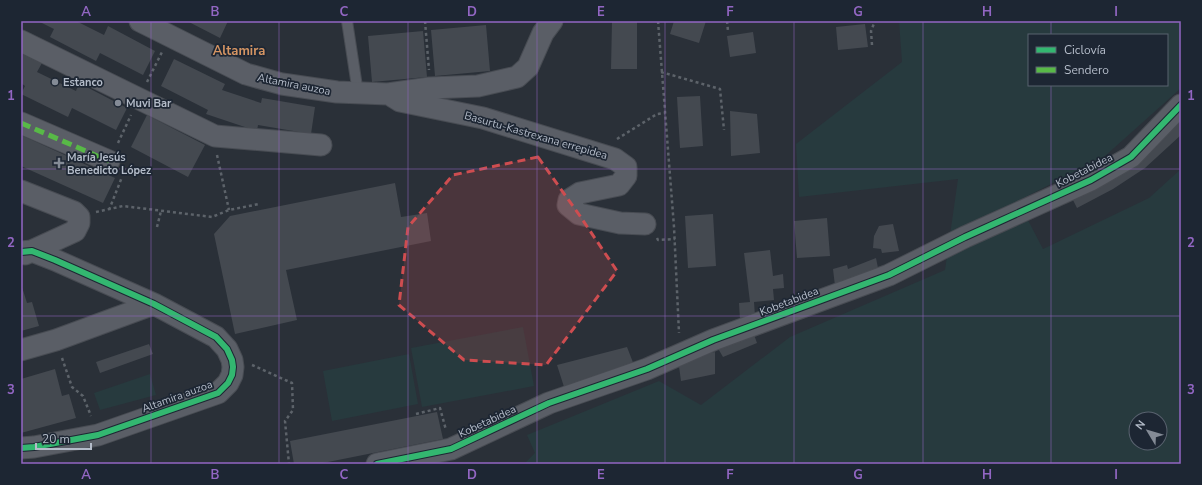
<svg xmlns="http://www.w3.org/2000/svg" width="1202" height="485" font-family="'Nunito Sans',sans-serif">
<rect width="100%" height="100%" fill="#2a3038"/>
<path fill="#273a3e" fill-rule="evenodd" d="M899 21H1181V88L1105 156 1018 201 1043 249 1149 198 1181 169V464H524L535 453 527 435 659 381 701 405 790 337 945 270 958 179 799 197 796 144 902 62ZM1029 35H1167V85H1029ZM1136 419H1160V443H1136Z
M523 327 534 386 422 407 411 348Z
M409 354 418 404 332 421 323 371Z
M150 374 156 395 100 410 94 393Z"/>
<path fill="#444950" d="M38 21H76L104 35 108 26 155 51 143 75 100 53 96 61 50 37 54 29Z
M187 21H228L220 38Z
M612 21H637V69H611Z
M674 21H706L699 43 670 34Z
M865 24 868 47 838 50 836 27Z
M486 25 490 71 435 76 431 30Z
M423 31 427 77 372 82 368 36Z
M753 32 756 53 730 57 727 36Z
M21 53 42 63 37 72 76 91 79 83 127 108 116 130 72 108 68 117 21 94 25 86 21 83Z
M174 59 225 84 222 90 261 103 262 98 315 107 311 134 258 125 257 131 206 114 208 110 161 86Z
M700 96 703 146 680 148 677 97Z
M730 111 757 114 760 153 731 156Z
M147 115 205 145 188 177 131 147Z
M1181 117V135L1145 168 1113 189 1077 208 1070 194Z
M21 135 115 178 103 203 21 166Z
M395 183 401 217 427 213 431 241 286 270 297 320 235 334 214 234 230 216Z
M713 214 716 266 688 268 685 216Z
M827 218 830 256 797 258 794 221Z
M893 224 899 251 882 253 881 249 873 248 874 236 879 226Z
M770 250 773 276 783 274 784 288 773 289 774 300 754 302 755 316 740 320 739 303 750 302 744 253Z
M876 258 878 268 835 286 833 269 847 265 848 269Z
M21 284 27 303 32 302 39 326 21 331Z
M752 329 757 343 723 357 716 345Z
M149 344 153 354 100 373 96 362Z
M627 347 634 365 565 390 557 365Z
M715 352V374L681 381 678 359Z
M55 369 62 396 69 394 76 418 21 433V379Z
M437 412 443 439 318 464H294L290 441Z"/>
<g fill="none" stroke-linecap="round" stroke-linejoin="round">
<defs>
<path id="service" d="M347 21 358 93"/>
<path id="minor" d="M140 21 246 74 282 84 337 92 388 94 430 88 478 86 517 77 528 67 543 33 552 21
M21 41 215 136 321 145
M392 96 400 101 483 118 615 159 626 167V176L619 185 580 193 569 200 568 205 579 214 620 223 645 224
M21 123 109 161
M21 191 74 212 79 217V223L75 231 25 254
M21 252 32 251 55 260 154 304 216 337 227 349 232 360 233 367 232 375 228 383 218 393 98 435 34 447 21 448
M21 350 56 340 154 304
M377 464 451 449 549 403 647 369 713 340 889 275 965 237 1091 180 1131 157 1181 105"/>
</defs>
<use href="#service" stroke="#484c53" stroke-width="12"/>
<use href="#minor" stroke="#484c53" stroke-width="23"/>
<path stroke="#5d636a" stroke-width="2.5" stroke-dasharray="3 3" stroke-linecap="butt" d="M425 21 429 70
M658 21 674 227 679 333
M727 21 728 31
M872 45 871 31 875 21
M661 72 720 89 724 130
M147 82 162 52
M617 139 657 114 665 113
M118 143 131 115
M217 155 229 210
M109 210 122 177
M96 212 123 206 212 217 229 210 259 204
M157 227 161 211
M657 238 658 240 675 239
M62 358 72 387 83 396 91 416
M252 365 292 383 293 410 285 421 289 464
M416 414 440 408 446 430"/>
<use href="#service" stroke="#5a5e66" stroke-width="10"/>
<use href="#minor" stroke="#5a5e66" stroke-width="21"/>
<path stroke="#58b947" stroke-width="5" stroke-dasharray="10 5" stroke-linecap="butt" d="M21 123 109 161"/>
<defs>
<path id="cycleway" d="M21 252 32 251 55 260 154 304 216 337 227 349 232 360 233 367 232 375 228 383 218 393 98 435 34 447 21 448
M377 464 451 449 549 403 647 369 713 340 889 275 965 237 1091 180 1131 157 1181 105"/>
</defs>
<use href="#cycleway" stroke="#1d2633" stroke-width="8"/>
<use href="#cycleway" stroke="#33b770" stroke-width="6"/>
</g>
<path fill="#ce4d50" fill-opacity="0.2" stroke="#ce4d50" stroke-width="3" stroke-dasharray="8 5" stroke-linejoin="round" d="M538 157 580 216 617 271 546 365 464 360 399 305 408 227 453 175Z"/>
<path fill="none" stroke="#9266c3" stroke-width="1" stroke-opacity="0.55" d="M151 21V464M279 21V464M408 21V464M537 21V464M665 21V464M794 21V464M923 21V464M1051 21V35M1051 85V464M21 169H1181M21 316H1181"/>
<g fill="#848b96" stroke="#1d2633" stroke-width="1.5">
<circle cx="55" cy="82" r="4"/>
<circle cx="118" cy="103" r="4"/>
<path d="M57 157h4v4h4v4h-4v4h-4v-4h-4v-4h4z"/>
</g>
<g text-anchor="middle" stroke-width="3.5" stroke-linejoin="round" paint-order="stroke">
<g font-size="11" font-weight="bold" fill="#b4bcc9" stroke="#1d2633" text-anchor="start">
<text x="63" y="86">Estanco</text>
<text x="126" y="107">Muvi Bar</text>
<text x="67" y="161">María Jesús<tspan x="67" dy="13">Benedicto López</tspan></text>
</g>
<g font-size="11" fill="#b4bcc9" stroke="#1d2633">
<text transform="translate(294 84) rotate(11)" y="4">Altamira auzoa</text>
<text transform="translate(536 135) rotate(16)" y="4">Basurtu-Kastrexana errepidea</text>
<text transform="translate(1084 170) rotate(-27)" y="4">Kobetabidea</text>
<text transform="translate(789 301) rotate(-21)" y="4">Kobetabidea</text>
<text transform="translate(177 396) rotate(-20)" y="4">Altamira auzoa</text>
<text transform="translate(487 421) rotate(-25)" y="4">Kobetabidea</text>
</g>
<g font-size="13" font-weight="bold" fill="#d59563" stroke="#1d2633">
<text x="239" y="55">Altamira</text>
</g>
</g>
<rect width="1202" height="485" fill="none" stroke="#1d2633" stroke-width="44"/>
<rect x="1028" y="34" width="140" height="52" fill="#1d2633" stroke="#59626f"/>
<rect x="1036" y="47" width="20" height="6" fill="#33b770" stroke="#59626f"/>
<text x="1064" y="54" font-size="12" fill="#b4bcc9">Ciclovía</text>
<rect x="1036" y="67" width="20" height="6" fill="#58b947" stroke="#59626f"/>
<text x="1064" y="74" font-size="12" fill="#b4bcc9">Sendero</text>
<g transform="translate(1148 431) rotate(308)"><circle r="19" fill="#1d2633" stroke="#59626f"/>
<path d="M0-3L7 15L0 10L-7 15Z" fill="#848b96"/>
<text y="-6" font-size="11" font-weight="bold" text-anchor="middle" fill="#b4bcc9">N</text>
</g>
<path d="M36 443v6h55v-6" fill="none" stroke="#b4bcc9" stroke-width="2"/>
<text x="42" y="443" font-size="12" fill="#b4bcc9" stroke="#1d2633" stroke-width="3" paint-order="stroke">20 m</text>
<rect x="22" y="22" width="1158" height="441" fill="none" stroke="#9266c3" stroke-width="1.5"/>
<g font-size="13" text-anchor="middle" font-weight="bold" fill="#9266c3">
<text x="86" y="16">A</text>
<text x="215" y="16">B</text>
<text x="344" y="16">C</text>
<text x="472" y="16">D</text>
<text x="601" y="16">E</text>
<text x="730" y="16">F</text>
<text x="858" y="16">G</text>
<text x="987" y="16">H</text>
<text x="1116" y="16">I</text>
<text x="11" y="100">1</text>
<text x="1191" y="100">1</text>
<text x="11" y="247">2</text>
<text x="1191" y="247">2</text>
<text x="11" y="394">3</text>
<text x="1191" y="394">3</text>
<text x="86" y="479">A</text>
<text x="215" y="479">B</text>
<text x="344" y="479">C</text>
<text x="472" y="479">D</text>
<text x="601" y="479">E</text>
<text x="730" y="479">F</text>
<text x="858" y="479">G</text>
<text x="987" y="479">H</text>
<text x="1116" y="479">I</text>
</g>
</svg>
